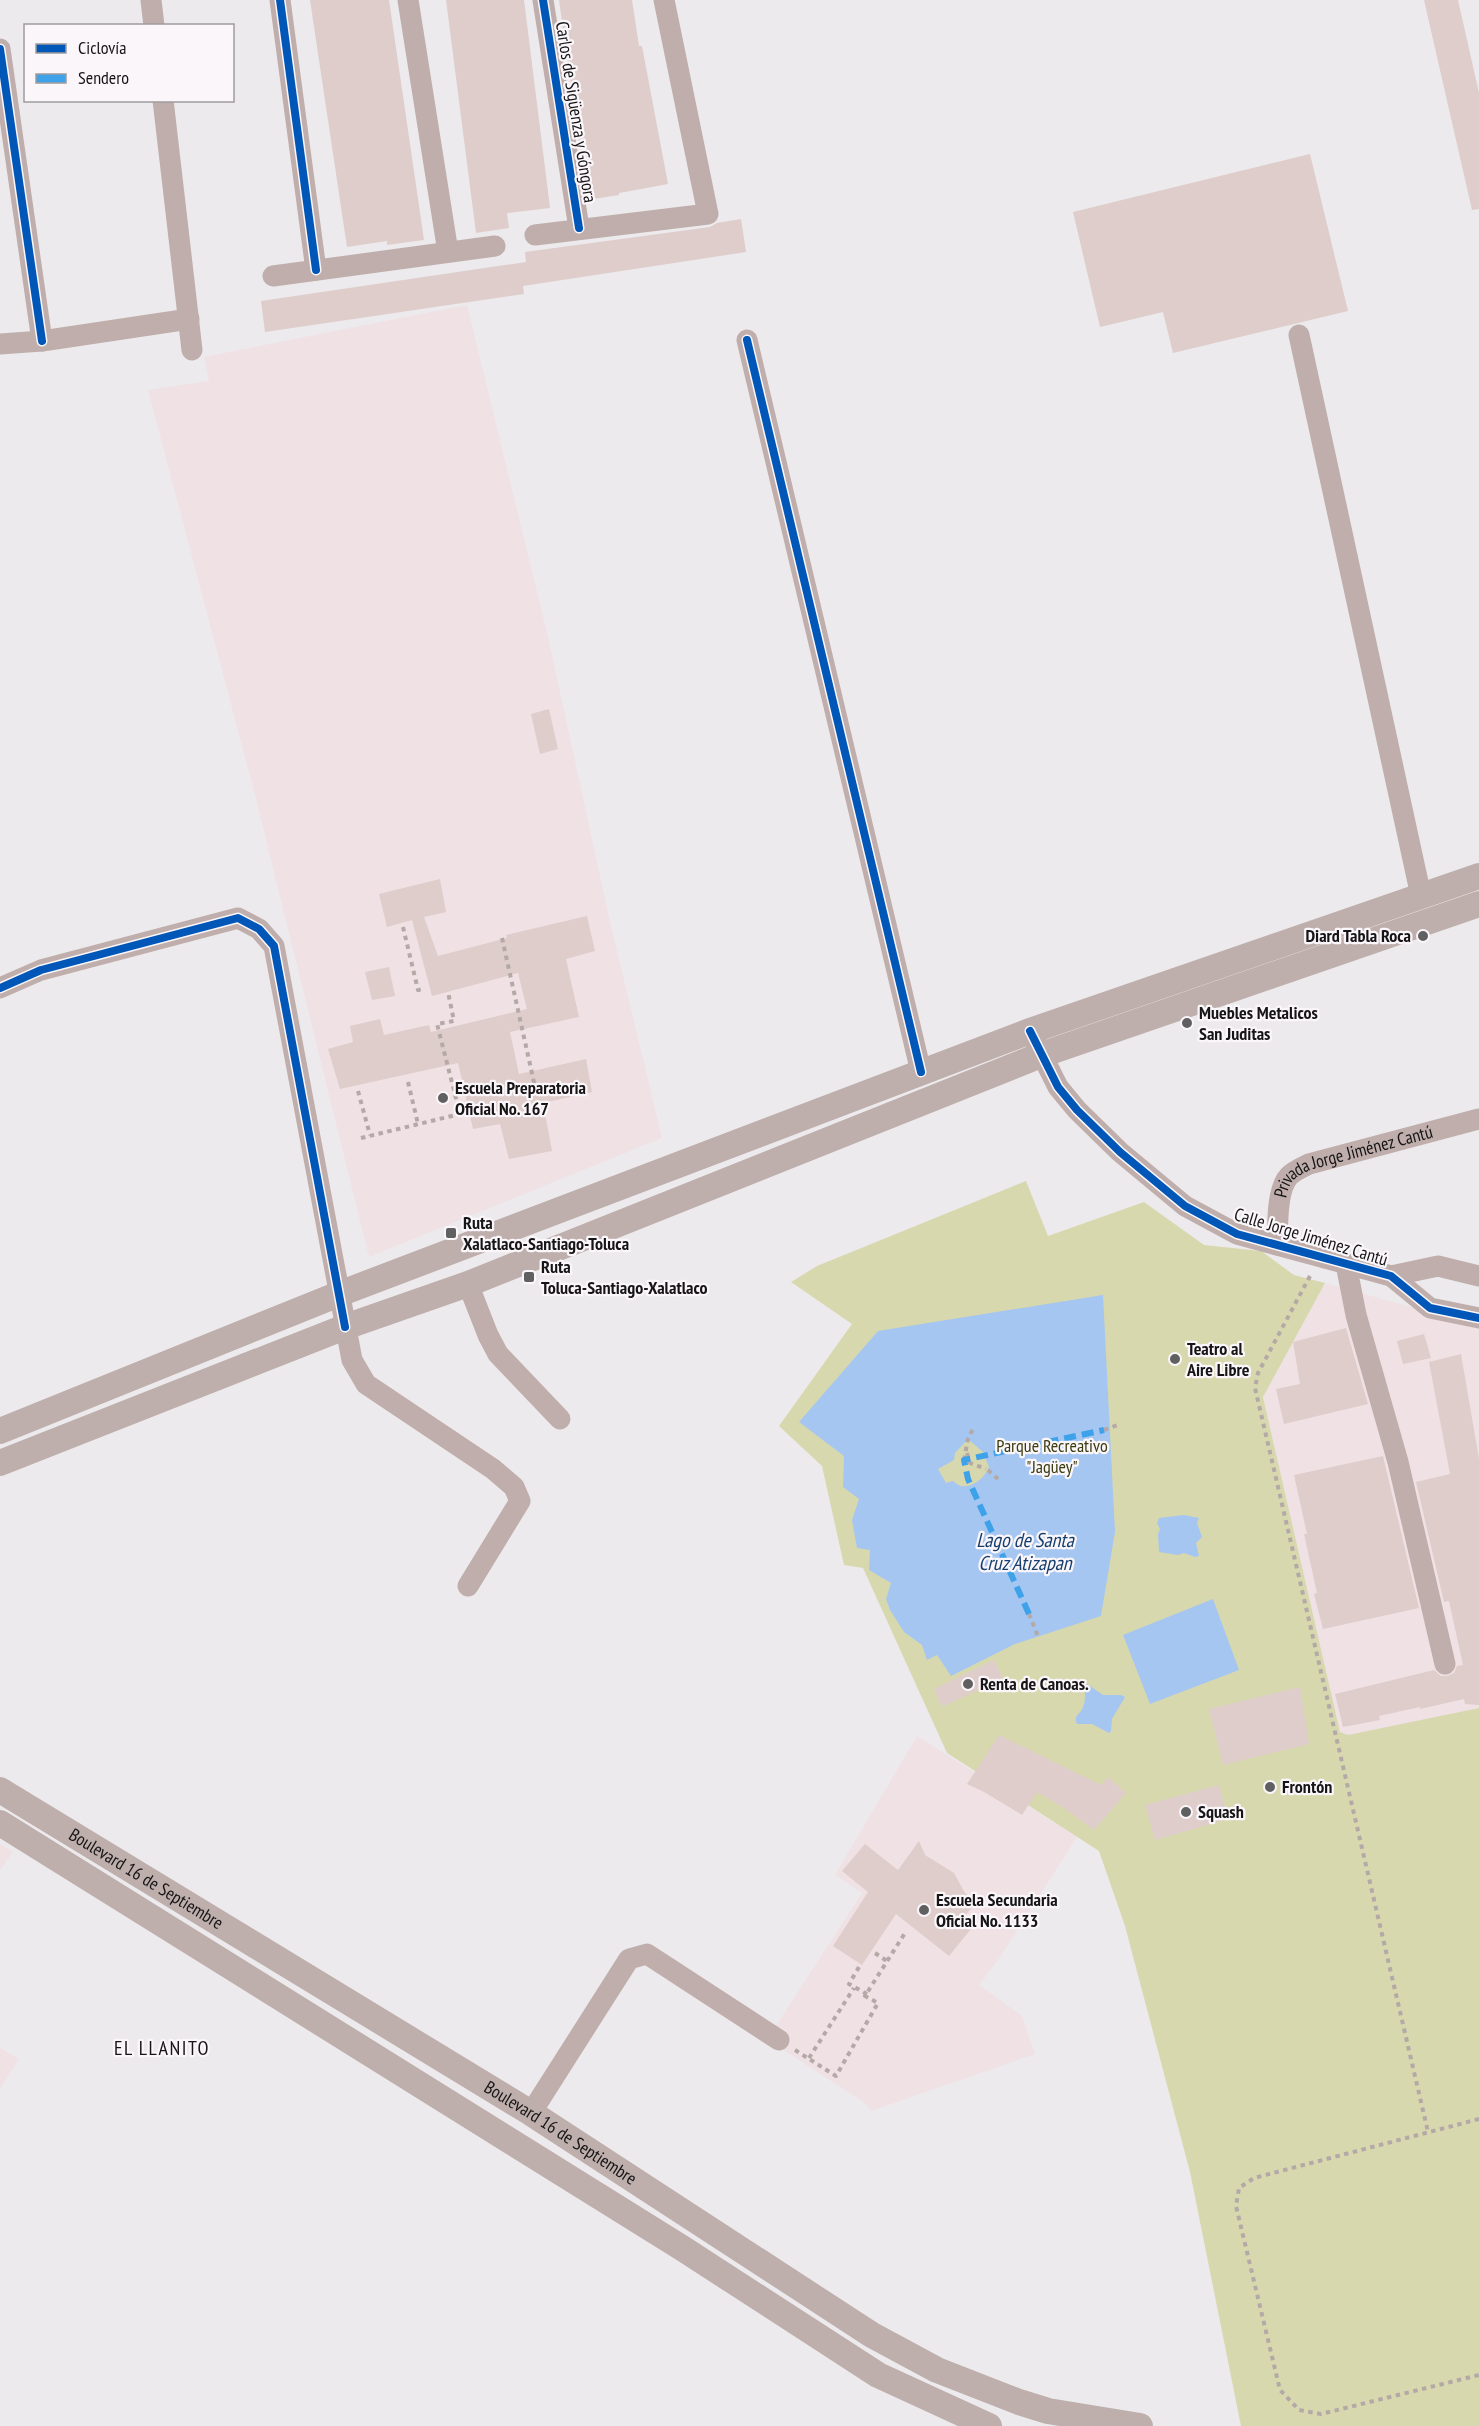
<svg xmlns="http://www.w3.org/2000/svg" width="1479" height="2426" font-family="'PT Sans Narrow',sans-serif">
<rect width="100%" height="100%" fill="#eceaec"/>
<path fill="#f0e1e5" d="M467 305 548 637 610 922 662 1138 369 1257 255 795 148 390 209 381 204 357Z
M1325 1283 1479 1326V1708L1348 1736 1340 1732 1263 1397Z
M917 1736 1077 1837 1000 1957 979 1985 1022 2016 1035 2054 871 2111 865 2103 765 2038 779 2021 862 1893 835 1875Z
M0 1844 13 1852 0 1870Z
M0 2048 19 2059 0 2089Z"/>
<path fill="#d8d8af" d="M1026 1181 1048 1236 1144 1202 1204 1245 1261 1251 1294 1275 1325 1283 1263 1397 1340 1732 1348 1735 1479 1708V2426H1241L1190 2172 1125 1926 1099 1851 947 1753 863 1568 844 1565 822 1466 779 1426 852 1324 791 1282 817 1266Z"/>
<path fill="#a5c6f0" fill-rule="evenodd" d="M1103 1295 1115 1532 1101 1616 1015 1644 951 1676 937 1655 927 1660 922 1645 904 1632 890 1610 886 1599 891 1583 869 1570 870 1550 857 1548 852 1520 859 1499 843 1487 844 1456 799 1422 878 1331ZM968 1439 983 1452 989 1467C984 1480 965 1494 953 1481L946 1483 938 1469 954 1460 955 1453Z
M1184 1515 1199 1518 1197 1523 1202 1537 1196 1543 1199 1556 1195 1557 1184 1553 1178 1555 1159 1552 1158 1534 1160 1529 1157 1523 1159 1518Z
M1213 1599 1239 1670 1150 1704 1123 1635Z
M1087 1684 1103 1695H1121L1125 1697 1112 1719 1111 1731 1109 1733 1092 1724H1077C1073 1715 1080 1715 1083 1707 1086 1701 1085 1692 1085 1686Z"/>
<path fill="#decdcb" d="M310 0H389L424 240 387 245V241L347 247Z
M446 0H524L550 208 507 213 509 228 476 233Z
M559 0H632L639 46H642L668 184 619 193V195L587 200Z
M1424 0H1458L1479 93V209L1472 210Z
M1310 154 1348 311 1173 353 1163 312 1100 327 1073 212Z
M741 219 746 252 523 286 524 294 265 332 261 301 526 262 525 252 710 227 717 223Z
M549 709 558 749 540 754 531 714Z
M440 879 446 912 424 917 438 956 507 938 506 935 587 916 595 951 566 959 579 1017 510 1032 519 1074 586 1059 592 1092 543 1103 552 1151 509 1159 500 1124 473 1129 458 1063 340 1089 328 1049 353 1042 350 1026 380 1019 384 1035 429 1025 431 1032 527 1009 518 973 432 996 412 920 387 927 379 894Z
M389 967 395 996 372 1000 365 972Z
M1346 1328 1368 1404 1284 1424 1276 1389 1300 1384 1293 1342Z
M1424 1334 1431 1358 1403 1364 1397 1341Z
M1461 1354 1479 1459V1705L1465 1704 1464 1699 1420 1709V1707L1379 1716 1380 1720 1343 1727 1335 1694 1434 1670 1441 1676H1447L1454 1673 1457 1666 1463 1665 1449 1601 1444 1602 1416 1482 1450 1474 1429 1362Z
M1383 1456 1419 1608 1323 1629 1314 1594 1317 1593 1304 1534H1307L1294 1475Z
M994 1660 1003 1678 942 1707 934 1689Z
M1300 1687 1309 1744 1223 1765 1209 1709Z
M999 1735 1101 1785 1108 1777 1126 1793 1094 1830 1061 1806 1037 1792 1022 1815 984 1792 967 1784Z
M1219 1785 1228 1819 1155 1840 1145 1805Z
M919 1841 925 1855 954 1873 965 1893 976 1903 961 1920 971 1929 949 1956 896 1914 862 1965 833 1946 868 1892 842 1871 865 1844 898 1870Z"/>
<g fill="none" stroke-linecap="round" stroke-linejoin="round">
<path stroke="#b4a9a7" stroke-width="4" stroke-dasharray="4.5 4.5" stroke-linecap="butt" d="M403 927 418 990 424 989
M502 938 537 1096
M408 1082 418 1124
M358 1091 370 1135
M361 1138 460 1114 437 1024 454 1021 448 992
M1310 1276 1258 1373 1255 1388 1428 2132
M1104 1430 1118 1425
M967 1453 970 1463 986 1469
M964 1460 968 1439 974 1427
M988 1470 998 1479
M1029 1614 1039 1639
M875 1953 887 1961
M859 1967 849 1984 867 1994
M795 2050 836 2076 878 2003 865 1996 905 1933
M809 2058 854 1988
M1479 2119 1254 2178 1239 2188 1236 2206 1280 2390 1299 2410 1321 2414 1479 2375"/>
<g stroke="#bfaeab" stroke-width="21">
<path d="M151 0 154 26"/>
<path d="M280 0 316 270"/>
<path d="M408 0 448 252"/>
<path d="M543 0 579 228"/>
<path d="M0 49 42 341"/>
<path d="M163 100 192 350"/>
<path d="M535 235 708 214 664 0"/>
<path d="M273 276 495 246"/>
<path d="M1299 335 1421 896"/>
<path d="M747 340 921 1072"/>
<path d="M0 344 42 341 189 319"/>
<path d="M0 988 41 970 238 918 259 929 274 946 352 1360 366 1384 493 1469 514 1487 520 1501 468 1586"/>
<path d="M1030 1031 1058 1087 1077 1110 1120 1152 1185 1206 1237 1234 1391 1276 1430 1308 1479 1318"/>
<path id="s1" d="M1277 1245C1278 1227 1276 1190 1289 1176 1294 1171 1303 1167 1309 1164L1479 1119"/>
<path d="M1346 1264 1356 1315 1398 1462 1445 1664"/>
<path d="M1391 1276 1438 1266 1479 1276"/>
<path d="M468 1284 488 1335 498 1354 560 1419"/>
<path d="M531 2113 629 1959 647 1954 779 2040"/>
</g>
<g stroke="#beaeac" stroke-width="26">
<path d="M0 1431 339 1294 1030 1031 1479 876"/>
<path d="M0 1463 345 1327 468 1284 1041 1055 1479 904"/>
<path id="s2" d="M0 1790 531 2113 872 2335 937 2370 1019 2402 1048 2411 1140 2426"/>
<path d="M0 1823 682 2248 878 2375 989 2426"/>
</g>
<path stroke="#3da2ea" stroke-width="6" stroke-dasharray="12 6" stroke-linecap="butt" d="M1029 1614 968 1479 964 1460 1104 1430"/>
<defs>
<path id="cycleway" d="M280 0 316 270
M543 0 579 228
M0 49 42 341
M747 340 921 1072
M0 988 41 970 238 918 259 929 274 946 345 1327
M1030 1031 1058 1087 1077 1110 1120 1152 1185 1206 1237 1234 1391 1276 1430 1308 1479 1318"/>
</defs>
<use href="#cycleway" stroke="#faf6fa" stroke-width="11"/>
<use href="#cycleway" stroke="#0057b8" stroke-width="8"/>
</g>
<g fill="#616061" stroke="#faf6fa" stroke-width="2">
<circle cx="1423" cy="936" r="6"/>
<circle cx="1187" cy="1023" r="6"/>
<circle cx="443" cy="1098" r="6"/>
<rect x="445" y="1227" width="12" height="12" rx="3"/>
<rect x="523" y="1271" width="12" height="12" rx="3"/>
<circle cx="1175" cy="1359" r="6"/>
<circle cx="968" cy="1684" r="6"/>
<circle cx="1270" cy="1787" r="6"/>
<circle cx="1186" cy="1812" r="6"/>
<circle cx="924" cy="1910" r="6"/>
</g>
<g text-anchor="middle" stroke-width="4.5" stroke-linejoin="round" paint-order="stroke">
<g font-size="18" fill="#161516" stroke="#faf6fa">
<text transform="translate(576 112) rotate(81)" y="6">Carlos de Sigüenza y Góngora</text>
<text dy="6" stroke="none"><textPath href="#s1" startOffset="135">Privada Jorge Jiménez Cantú</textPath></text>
<text transform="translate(1311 1237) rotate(17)" y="6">Calle Jorge Jiménez Cantú</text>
<text dy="6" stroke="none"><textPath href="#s2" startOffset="171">Boulevard 16 de Septiembre</textPath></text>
<text dy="6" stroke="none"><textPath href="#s2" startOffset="657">Boulevard 16 de Septiembre</textPath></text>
</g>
<g font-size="18" font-weight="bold" fill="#161516" stroke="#faf6fa" text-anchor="start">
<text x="1411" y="942" text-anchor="end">Diard Tabla Roca</text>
<text x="1199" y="1019">Muebles Metalicos<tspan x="1199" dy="21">San Juditas</tspan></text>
<text x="455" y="1094">Escuela Preparatoria<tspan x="455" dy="21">Oficial No. 167</tspan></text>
<text x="463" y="1229">Ruta<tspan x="463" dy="21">Xalatlaco-Santiago-Toluca</tspan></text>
<text x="541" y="1273">Ruta<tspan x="541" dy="21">Toluca-Santiago-Xalatlaco</tspan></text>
<text x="1187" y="1355">Teatro al<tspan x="1187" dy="21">Aire Libre</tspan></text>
<text x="980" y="1690">Renta de Canoas.</text>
<text x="1282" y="1793">Frontón</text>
<text x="1198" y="1818">Squash</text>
<text x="936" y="1906">Escuela Secundaria<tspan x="936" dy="21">Oficial No. 1133</tspan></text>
</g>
<g font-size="18" fill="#3a3b0f" stroke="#faf6fa">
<text x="1052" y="1452">Parque Recreativo<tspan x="1052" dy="21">"Jagüey"</tspan></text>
</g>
<g font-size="20" font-style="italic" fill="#163f6e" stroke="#faf6fa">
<text x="1025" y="1547">Lago de Santa<tspan x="1025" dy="23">Cruz Atizapan</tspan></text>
</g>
<g font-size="20" letter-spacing="1.5" fill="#161516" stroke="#faf6fa">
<text x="162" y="2055">EL LLANITO</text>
</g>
</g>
<rect x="24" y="24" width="210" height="78" fill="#faf6fa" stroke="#9f9c9f" stroke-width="1.5"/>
<rect x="36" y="44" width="30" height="9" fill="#0057b8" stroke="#9f9c9f" stroke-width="1.5"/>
<text x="78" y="54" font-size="18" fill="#161516">Ciclovía</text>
<rect x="36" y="74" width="30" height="9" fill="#3da2ea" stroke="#9f9c9f" stroke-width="1.5"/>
<text x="78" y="84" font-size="18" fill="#161516">Sendero</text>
</svg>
